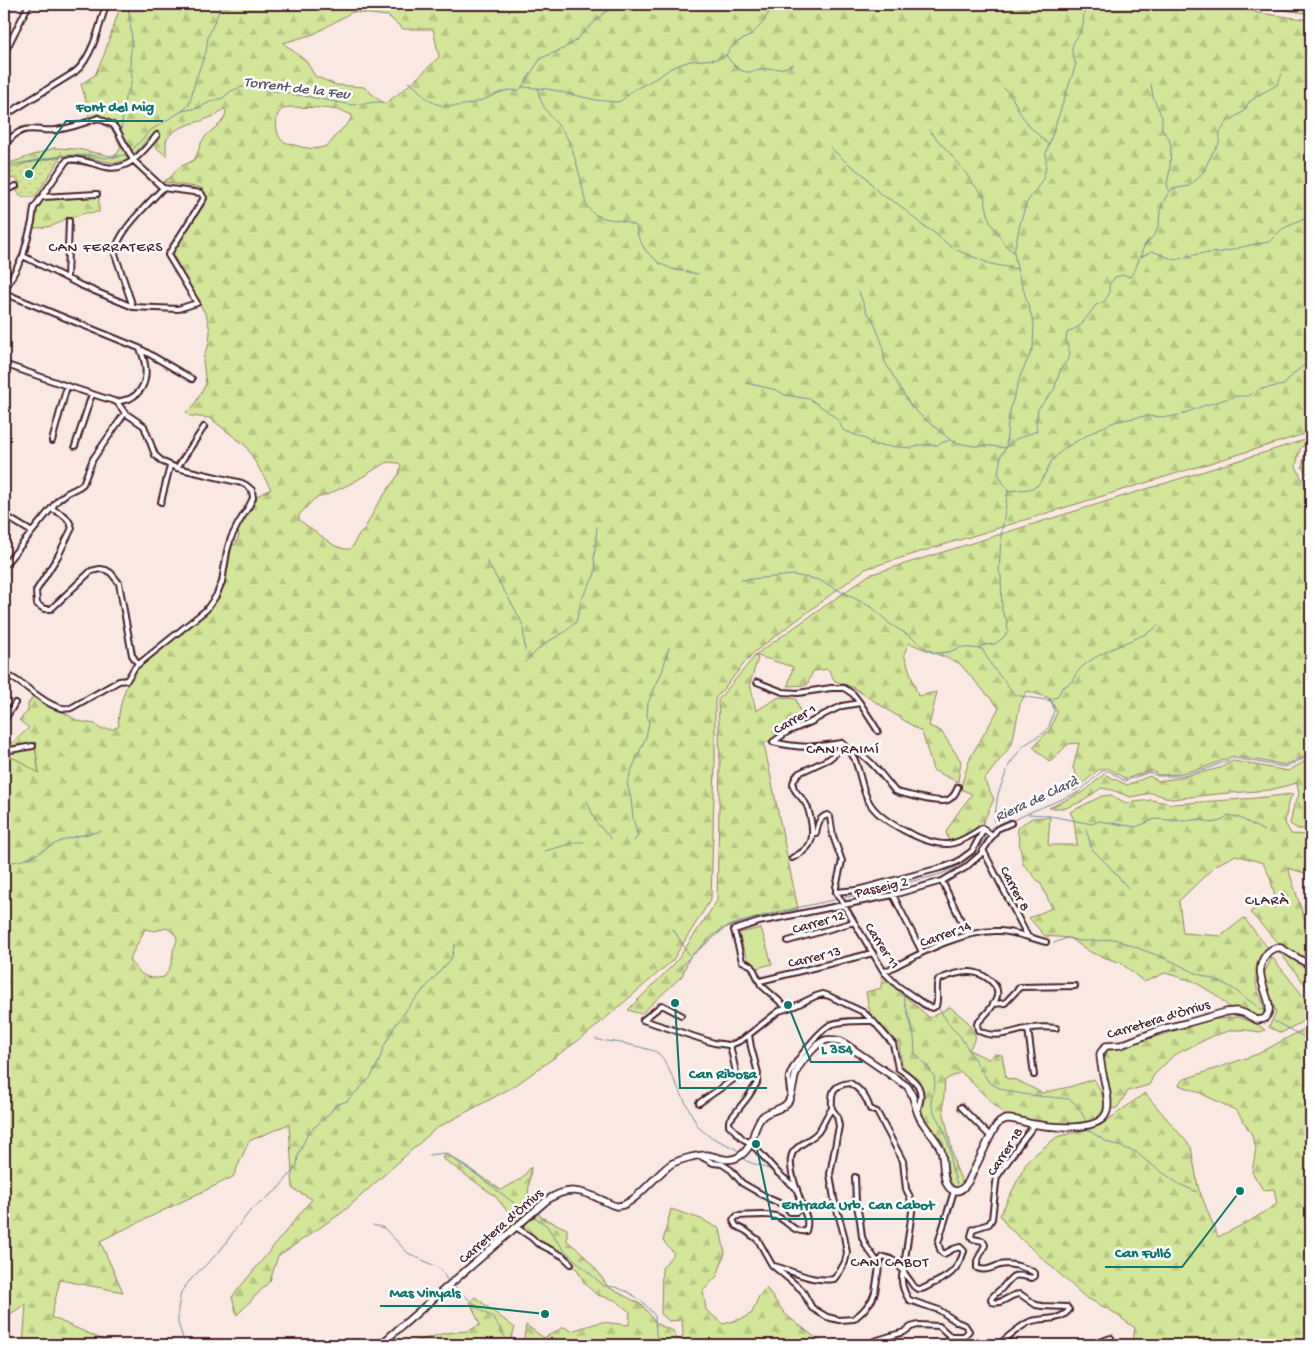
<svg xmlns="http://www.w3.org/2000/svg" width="1315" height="1349" font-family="'Gochi Hand',sans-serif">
<defs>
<pattern id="forest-firs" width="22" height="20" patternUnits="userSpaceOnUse" patternTransform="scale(1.25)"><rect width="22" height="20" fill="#d3e599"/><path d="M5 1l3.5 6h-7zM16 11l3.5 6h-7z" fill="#b7c484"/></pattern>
<pattern id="park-dots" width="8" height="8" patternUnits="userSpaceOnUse" patternTransform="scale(1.25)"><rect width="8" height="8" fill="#d3e599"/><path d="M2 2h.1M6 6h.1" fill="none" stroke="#b7c484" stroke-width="1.8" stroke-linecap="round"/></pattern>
</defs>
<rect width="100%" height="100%" fill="#f9e9e2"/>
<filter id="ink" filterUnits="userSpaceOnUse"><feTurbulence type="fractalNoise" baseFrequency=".02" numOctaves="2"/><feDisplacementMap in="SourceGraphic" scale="10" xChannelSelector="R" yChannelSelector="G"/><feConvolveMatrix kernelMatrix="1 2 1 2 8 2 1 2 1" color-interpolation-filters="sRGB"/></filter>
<g filter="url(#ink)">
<path fill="#d3e599" stroke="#8e8262" d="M28 744 35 745 39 774 23 763 6 755 4 756V747Z
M761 928 772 964 757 968C744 957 743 948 739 933Z"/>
<path fill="url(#forest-firs)" stroke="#8e8262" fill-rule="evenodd" d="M121 4H1236L1258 13 1311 20V432L865 569 753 653 715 699V762L711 899 672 961 586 1035 513 1087 435 1129 343 1212 278 1256 270 1281 237 1315 232 1297 312 1199 293 1189 289 1124 249 1141 233 1177 100 1241 123 1292 60 1280 51 1317 115 1345H23L26 1304 4 1318V1258L6 1257 4 1254V756L16 759 39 773 35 745 28 744 4 747V745L13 742 29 728 19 720 28 711V704L34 695 58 711 63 712 78 721 95 724 100 729H113L119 726C116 716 125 685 132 676 134 673 137 670 140 667L208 612C227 589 226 573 232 545L236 544 239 535 238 531 253 505 257 496 271 489 246 446 210 418 190 416 186 412 193 407 206 384 203 361 205 352 209 344 210 331 207 317 172 253 204 201 202 198 205 193 202 188 163 182 171 177 178 168 194 160C198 154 199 147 202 141 209 129 226 125 226 110L224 109C220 111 218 114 214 116 200 123 173 125 166 141V156L147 139C141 146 134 156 125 160 113 166 99 159 87 157 81 156 74 156 68 156 47 157 26 163 7 170L4 167V165L54 148 77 149 111 156 117 154 121 147 113 131 104 125 89 117 86 101 81 84 95 75 104 55ZM352 12 388 16 403 29H433L439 57C422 74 404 91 384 104L364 87 336 85 315 76 306 61 283 43 314 34ZM289 107C309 108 334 106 352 115 350 124 343 127 338 133 334 137 332 142 328 145 318 151 304 148 294 145 289 143 283 143 280 138 276 133 275 118 279 112 282 109 286 108 289 107ZM389 462 398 463 401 465 399 474 377 505 364 530 357 537 353 546 350 549H345L335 546 299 520V515L314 499 329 494 354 482 385 463ZM167 928C169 930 175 933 176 936 179 940 174 947 173 951 172 963 171 968 164 977 146 981 139 973 129 960L145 929 154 931Z
M1263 4H1311V14L1265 7Z
M99 197V212L85 213 71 218 67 217C58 226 46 228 33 228L36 209 42 200Z
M1311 438 1300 449 1296 466 1303 481 1311 489V752L1302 758 1285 765 1233 756 1203 768 1178 774 1158 775 1151 770 1126 779 1108 768 1098 770 1076 790 1061 792 1078 778 1073 768 1079 743 1068 744 1050 762 1033 747 1050 729 1057 712 1049 698 1027 691 1020 704 1012 744 984 780 994 799 981 827 949 842 946 832 957 814 972 794 960 789 970 758 999 708 959 663 909 643 904 654 918 696 937 692 929 726 941 731 961 761 958 782 933 770 922 732 854 688 835 681 828 669 813 671 807 685 788 686 793 667 755 655 869 575Z
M1311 444V480L1302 467 1305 452Z
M755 656 758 658 750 683 756 711 779 697 796 699 803 719 764 744 798 909 752 919 725 928 689 958 682 976 641 1014 628 1010 676 962 717 901 720 762 718 700Z
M1311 758V829H1298L1290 824 1294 805 1299 795 1297 783 1270 790 1217 794 1172 799 1152 793 1130 797 1112 790 1101 788 1083 801 1066 808H1049L1085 791 1104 774 1127 785 1150 776 1158 781 1178 778 1220 768 1233 761 1288 771Z
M1293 794 1288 803 1285 823 1291 834 1306 835 1311 837V875L1288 868 1309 933H1311V963L1276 941 1250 912 1275 897 1270 877 1263 863 1236 855 1216 865 1179 901 1183 933 1221 936 1244 918 1268 948C1262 959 1254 969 1256 982 1257 995 1265 999 1264 1014L1261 1017 1251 1013 1230 1008 1216 995 1193 981 1165 973 1144 982 1121 963 1092 953 1069 938 1045 936 1029 918 1052 908 1041 884 1023 864 1017 828 1032 818 1050 817 1048 845H1077L1074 820 1070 812 1102 796 1111 795 1126 803 1151 800 1173 804 1256 798Z
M1278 950 1311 972V992Z
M1272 957 1311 1006V1017L1281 1033 1269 1027 1276 1012 1263 976Z
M882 974 899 991 930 1018 950 1007 968 1022 976 1037 969 1050 988 1059 995 1054 1002 1055 1006 1078 1019 1081 1042 1093 1069 1087 1094 1079C1098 1085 1105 1099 1104 1106 1103 1113 1096 1118 1092 1123L1073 1125 1034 1122 1007 1117 961 1072 945 1080 943 1109 955 1165 963 1184 956 1188 950 1181 945 1164 943 1142 924 1118 914 1080 902 1065 899 1044 870 1014 866 992 881 988Z
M1237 1017 1257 1024 1265 1030 1260 1032 1246 1030H1232L1213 1036 1174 1055 1154 1075 1149 1085 1128 1091 1117 1108 1111 1109C1111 1105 1112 1101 1111 1097 1108 1082 1098 1064 1107 1050H1112L1136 1043 1209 1020Z
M1311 1025V1345H1132L1135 1328 1110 1310 1085 1297 1008 1227 1000 1215 1028 1160 1057 1137 1101 1125 1145 1093 1191 1147 1198 1187 1218 1237 1250 1221 1277 1204 1274 1189 1263 1190 1252 1172 1256 1148 1251 1133 1237 1111 1196 1091 1179 1085 1182 1080 1258 1054Z
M446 1153 501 1190 521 1179 531 1167 528 1195 541 1217 567 1229V1241L581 1252 598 1272 608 1287 642 1305 657 1324 673 1331 680 1344 683 1334 682 1320 669 1321 661 1314 662 1268 674 1253 663 1241 671 1209 701 1219 720 1229 725 1253 717 1276 703 1291 706 1310 723 1324 744 1318 752 1313 759 1296 766 1288 786 1315 825 1345H523L526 1325 544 1338 564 1327 571 1331 601 1322 629 1325 630 1312 615 1300 597 1295 585 1284 577 1269 546 1251 513 1218 495 1196 442 1158Z
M475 1297 515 1328 510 1341 515 1345H403L445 1333 468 1331 480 1325 470 1302Z"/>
<path fill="url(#park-dots)" stroke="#8e8262" d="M61 157 35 197H23L18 193 16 189 19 185V181L14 178 10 179 7 170 27 163Z"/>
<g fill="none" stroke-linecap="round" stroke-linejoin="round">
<path stroke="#738ba1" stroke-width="1" d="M128 4 132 40 130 61 132 79 130 87 125 97 121 132 131 151
M726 55C732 64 739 73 751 72 755 71 759 70 763 69 779 68 779 71 794 64
M408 82C418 87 423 97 432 102 448 110 470 105 485 99 498 94 505 88 518 91L522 87 548 89 596 100 615 102 621 101 632 91 660 76 671 68 690 61 717 59 726 55 731 48 736 43 751 35 761 25 771 9 779 4
M1151 84 1153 97 1162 117V129L1169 139 1171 146 1170 169 1167 184 1169 191
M522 87 541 58 563 49 575 41 605 12 618 6 619 4
M538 88C539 112 562 123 570 144 575 157 579 171 582 185 584 193 584 204 590 210 597 219 611 219 622 221 627 222 632 225 636 226L639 239 646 251 659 263 672 269 698 274
M1004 88 1012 97 1020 113 1030 127 1047 143
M182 111 198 108 212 101 223 98 231 91 241 87 283 92 352 105 376 102H383
M929 130 960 165 975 186 984 196 990 222 1006 246 1014 252
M830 147 846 162 865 176 880 194 898 204 922 225 933 232 954 249 991 264 1017 269
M131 151 151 130 182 111 189 105 196 78 206 52 208 37 222 4
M4 167 16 164 67 155H90L105 158 125 155
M1141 257 1152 251 1175 260 1198 254 1223 252 1250 245 1269 242 1282 229 1311 216
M859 292 866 311 873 320 882 343 885 362 910 405 920 415 953 442 974 446H991L1006 448 1016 439 1037 431 1036 424 1038 409 1054 390 1061 368 1069 358 1070 354 1066 339 1067 333 1081 325 1096 305 1104 302 1109 294V285L1115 277 1124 275 1130 277 1135 270 1144 246 1155 234 1159 225 1160 210 1167 195 1172 189 1189 186 1197 179 1203 172 1213 152 1219 144 1220 132 1227 122 1243 112 1249 102 1262 93 1277 85 1282 74
M746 383 777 390 785 395 810 399 826 410 838 420 843 430 866 439 873 445 912 448 920 445H937L949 440
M1260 389 1284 385 1293 374 1311 360
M1008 491 998 474 1001 455 1006 448 1008 422 1011 406 1021 374 1033 348 1034 324 1017 269 1014 252 1020 224 1026 204 1043 179 1046 167V153L1076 64C1066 41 1077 44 1083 25 1084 18 1084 10 1085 4
M486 560 516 611 523 625 525 651
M741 580 793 575 819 580 873 608 890 624 913 638 923 647 935 653 949 652 961 647 982 649 992 666 1015 695 1052 701 1054 711 1049 726 1045 732 1023 746 1009 765 998 794 994 822
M979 648 984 645 995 644 1004 637 1008 631 1007 621 1002 611 1001 576 999 572 1001 536 1008 491 1029 489 1037 486 1043 478 1051 462 1063 449 1098 429 1117 421 1146 416 1169 417 1180 415 1203 406 1236 396H1248L1253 393
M525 662 544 644 565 632 576 622 582 598 594 576 596 570 594 558 597 527
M1048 700 1057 697 1062 688 1073 681C1077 660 1124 644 1141 636 1147 634 1152 630 1158 626
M587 801 596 822 611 839
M1028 814 1045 815 1092 824 1099 821 1136 827 1155 819 1186 821 1200 819 1211 823 1221 821 1228 815 1240 818 1264 831
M1012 821 1033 811 1079 792 1102 771H1109L1125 781 1150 772 1157 776H1179L1204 770 1234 758 1285 767 1303 759 1311 754
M1086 829 1092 849 1107 864 1128 888
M991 830V828L1003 824
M634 841 638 836 633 818 631 799 627 783 632 769 646 737 649 723 647 715 648 703 662 672 669 647
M545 851 577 842H584
M4 862C27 864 39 851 59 842 71 836 87 835 101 831
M842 898C865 894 887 888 910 882 924 878 939 876 951 870 967 862 978 849 988 835
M673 929 690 956
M1054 943 1067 938 1080 941H1097L1114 939 1167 959 1196 973 1223 983 1232 988 1262 1010
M680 969 685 962 712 936 728 926 777 912 838 899
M902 992 914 1036 915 1053 929 1069 934 1076 935 1084 931 1101 934 1113 945 1132 950 1150 951 1165 957 1184
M939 1009 951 1027 960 1036 988 1081C1005 1096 1046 1096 1069 1099 1078 1104 1081 1112 1086 1121
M1274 1021 1306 1038 1311 1043
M596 1039 603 1041
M606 1041C615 1041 652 1049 658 1053 659 1054 663 1059 664 1060L698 1127 709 1136 736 1149 738 1152
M1088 1130 1107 1142 1136 1152 1149 1163 1179 1184 1197 1192
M429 1155 445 1153 477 1175 526 1212
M743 1158 746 1161 772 1170 794 1192 797 1203
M533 1216 547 1226 556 1240 566 1252 604 1286 615 1287 628 1292 642 1301 655 1316 656 1334 660 1345
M373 1225 384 1228 408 1253 441 1269 447 1280
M454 1286 483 1312 493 1317 506 1339 517 1345
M185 1345 178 1323V1309L181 1292 191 1279 220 1251 234 1231 251 1210 277 1190 297 1166 298 1155 308 1133 329 1114 336 1105 347 1101 371 1077 379 1061 384 1046 396 1024 410 1005 451 959 455 944"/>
<defs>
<path id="street" d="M4 54 29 4
M4 116 75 72C92 58 100 25 106 4
M4 147C6 143 8 141 11 138 27 123 38 132 56 130 71 128 85 123 98 118
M4 191 16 186
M42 197 97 194
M23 256 80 285 133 307 178 309 197 303 168 255 204 198 201 193 163 188 133 160 117 130 113 125 98 118
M67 278 69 221
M4 292 23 256 32 222 34 208 67 160C81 158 92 164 106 167 128 172 144 151 157 135
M4 293 139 348 192 379
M133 307 115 254C116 233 148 204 163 188
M4 364 67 386 117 402
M117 402C120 401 125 400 129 399 150 389 148 366 140 349
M52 441 67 386
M75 446 92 394
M177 468 204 427
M161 502 170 466
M52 509C62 514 68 516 72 528L58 556 36 591 37 604 44 609H51L91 571 100 569 106 570 111 573 119 583 132 655 138 664
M4 515 32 532 58 500 67 493 79 487 83 484 93 459 125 413
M4 566 32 532
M4 674C24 680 49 713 71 708L119 681 127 680 135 667 206 610 216 596 222 582 227 551 231 538 238 524 249 506 253 498 252 490 246 485 242 483 177 468 163 462 155 455 144 426 125 413 117 402
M757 682 783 692 798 693 831 688H844L853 694 860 703 878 731
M4 721 15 703
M842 743C861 757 858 783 869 802 879 821 926 845 948 844 960 843 972 835 982 828L992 836
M842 743C815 747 801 749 773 742L787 732 811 722 825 714 842 706 860 703
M850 749C868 754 883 777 895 791L900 793C911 795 939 804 948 800 954 797 956 792 958 787
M4 751 33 746
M812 833H816C818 825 818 818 827 815L830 817 833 836 842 861 836 887V892
M983 850 1028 937
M792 858C810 849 815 842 811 821 810 816 809 810 807 806 801 793 784 789 799 773L829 759 835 754 842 743
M942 881 968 935
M836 892 884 972 898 986 914 997 925 1005 932 1008 936 1006C939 997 935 989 938 980 947 976 958 972 968 972 980 971 1000 983 997 996 995 1007 983 1016 977 1024L978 1030C996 1041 1014 1030 1032 1028 1040 1027 1048 1027 1056 1028
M836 892 857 890 944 867 957 862 972 851 984 829
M893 895 922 952
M788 941 854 922
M884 972C917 955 963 929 1000 931 1016 932 1031 938 1046 942
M760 981 873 953
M993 1004 1005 1003 1020 987 1075 986
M787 1008 761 985 752 966 742 961 734 930 759 922 893 895 942 881 965 868 980 855 997 829 1011 823
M643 1020 714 1043 728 1045 733 1044 742 1040 779 1011 795 1006 816 996 823 994 829 996 863 1012 873 1021 893 1044 898 1068C915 1080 927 1087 917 1111
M643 1020 662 1005 681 1015
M1028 1029 1034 1075
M749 1035 751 1047 758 1073 757 1083 748 1097 729 1121V1125L743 1139 751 1143 778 1173 797 1189
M790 1092C790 1087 788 1082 789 1077 792 1064 819 1031 830 1025 842 1020 860 1021 873 1021
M699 1103 737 1077 730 1045
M961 1107 990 1136
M700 1156 713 1163 722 1164 731 1170 742 1183 770 1199 786 1206 790 1212H796L802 1207
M855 1177 856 1202 860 1220 862 1237 866 1246 879 1264
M516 1227 532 1238 537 1243 563 1256 571 1264
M774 1266C797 1272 810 1282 834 1279L840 1271 845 1262 847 1253 844 1235 834 1199 830 1174 839 1126 837 1116 832 1109
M869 1345 874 1341 904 1332 911 1327 918 1325 939 1326 950 1336H964L969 1331 965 1325 957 1322 939 1310 909 1300C904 1292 900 1281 903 1272L912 1212 910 1197 906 1189 903 1161 877 1112 870 1109C867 1097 860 1089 850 1083 832 1085 831 1092 832 1109 826 1115 824 1124 818 1132 812 1139 801 1143 794 1151 785 1161 797 1190 801 1202 804 1215 810 1217 806 1231 794 1233 787 1221 778 1217 771 1213 746 1216 737 1216L733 1220 736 1226 746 1231 758 1240 772 1265 802 1290 812 1308 827 1317 839 1320 854 1319 863 1311 872 1300 875 1292 880 1261 883 1257C897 1258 903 1272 911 1282 912 1284 914 1287 916 1288 921 1291 926 1287 930 1285 948 1277 958 1271 964 1251L960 1247 953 1249 944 1254 941 1252 938 1243 954 1191
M1003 1345 1004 1340C1010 1335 1022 1326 1027 1323 1041 1316 1059 1323 1069 1310L1067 1307 1042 1306 1036 1305 1020 1294C1009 1294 1003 1305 992 1302L991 1299C993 1295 998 1292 1002 1288 1015 1273 1012 1274 1032 1278L1035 1276V1273C1027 1268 1010 1262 1000 1265 992 1267 986 1272 977 1268V1261L985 1245 983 1241 973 1239 971 1236 973 1229 989 1224 992 1219 996 1183 997 1177 1019 1145 1035 1124
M1060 1345H1091L1111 1338"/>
<path id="secondary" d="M380 1345 546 1201C566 1187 580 1189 602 1200 607 1202 611 1205 616 1206 633 1208 658 1171 673 1163 682 1159 697 1155 706 1155 718 1156 728 1164 740 1156 756 1145 751 1129 762 1117 768 1110 782 1111 788 1102 793 1094 793 1082 796 1073 799 1064 817 1042 826 1040 831 1039 836 1040 841 1041L907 1086C914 1095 914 1104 918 1114 923 1127 936 1137 941 1150 945 1160 940 1190 956 1191 962 1191 965 1186 968 1182L993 1131C996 1125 1000 1120 1007 1119 1015 1118 1025 1123 1033 1124 1050 1127 1102 1133 1107 1111 1111 1097 1100 1071 1100 1054L1101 1052 1106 1046 1121 1045 1162 1029 1187 1023 1226 1012 1236 1011 1244 1013 1257 1020 1264 1019C1268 1015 1270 1010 1269 1005 1266 988 1254 973 1265 956 1269 950 1274 947 1281 948L1311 966"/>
</defs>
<use href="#street" stroke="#4a1f2b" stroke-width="8"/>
<use href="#secondary" stroke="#4a1f2b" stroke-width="9"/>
<use href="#street" stroke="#fff" stroke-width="4"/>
<use href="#secondary" stroke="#fff" stroke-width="5.5"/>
</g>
</g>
<g text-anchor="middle" stroke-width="5" stroke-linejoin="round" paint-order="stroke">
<g font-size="14" fill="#4a1f2b" stroke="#fff">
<text transform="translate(794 718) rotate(-30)" y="5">Carrer 1</text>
<text transform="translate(881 886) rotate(-13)" y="5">Passeig 2</text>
<text transform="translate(1016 888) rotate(62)" y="5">Carrer 8</text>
<text transform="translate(818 921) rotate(-16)" y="5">Carrer 12</text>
<text transform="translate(945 933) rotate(-20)" y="5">Carrer 14</text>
<text transform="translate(883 945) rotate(57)" y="5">Carrer 11</text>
<text transform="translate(814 956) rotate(-14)" y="5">Carrer 13</text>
<text transform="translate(1158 1018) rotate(-17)" y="5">Carretera d'Òrrius</text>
<text transform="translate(1004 1151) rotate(-57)" y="5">Carrer 18</text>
<text transform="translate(500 1225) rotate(-41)" y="5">Carretera d'Òrrius</text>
</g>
<g font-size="15" font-style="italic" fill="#5e5566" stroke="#fff">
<text transform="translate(297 87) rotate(7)" y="5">Torrent de la Feu</text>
<text transform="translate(1036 798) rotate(-25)" y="5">Riera de Clarà</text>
</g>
<g font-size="15" letter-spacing="1" fill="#4a1f2b" stroke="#fff">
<text x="106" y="251">CAN FERRATERS</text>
<text x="843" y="753">CAN RAIMÍ</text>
<text x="1267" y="904">CLARÀ</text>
<text x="890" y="1266">CAN CABOT</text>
</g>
</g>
<path fill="none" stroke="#0f766e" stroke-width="2" d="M29 174L66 121H163M788 1005L811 1062H863M675 1003L680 1088H767M756 1144L772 1219H944M1240 1191L1182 1267H1105M545 1314L471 1306H380"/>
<g fill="#0f766e" stroke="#fff" stroke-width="2">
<circle cx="29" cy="174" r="5"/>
<circle cx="788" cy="1005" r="5"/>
<circle cx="675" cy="1003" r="5"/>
<circle cx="756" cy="1144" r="5"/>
<circle cx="1240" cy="1191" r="5"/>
<circle cx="545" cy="1314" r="5"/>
</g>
<g font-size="15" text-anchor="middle" font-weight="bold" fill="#0f766e" stroke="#fff" stroke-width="5" stroke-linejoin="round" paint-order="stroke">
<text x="115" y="111">Font del Mig</text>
<text x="837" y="1053">L 354</text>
<text x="723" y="1078">Can Ribosa</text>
<text x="858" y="1209">Entrada Urb. Can Cabot</text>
<text x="1143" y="1257">Can Fulló</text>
<text x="425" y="1297">Mas Vinyals</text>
</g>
<rect width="1315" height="1349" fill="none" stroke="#fff" stroke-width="20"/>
<rect x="10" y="10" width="1295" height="1329" fill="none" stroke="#4a1f2b" stroke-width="2" filter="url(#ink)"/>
</svg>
